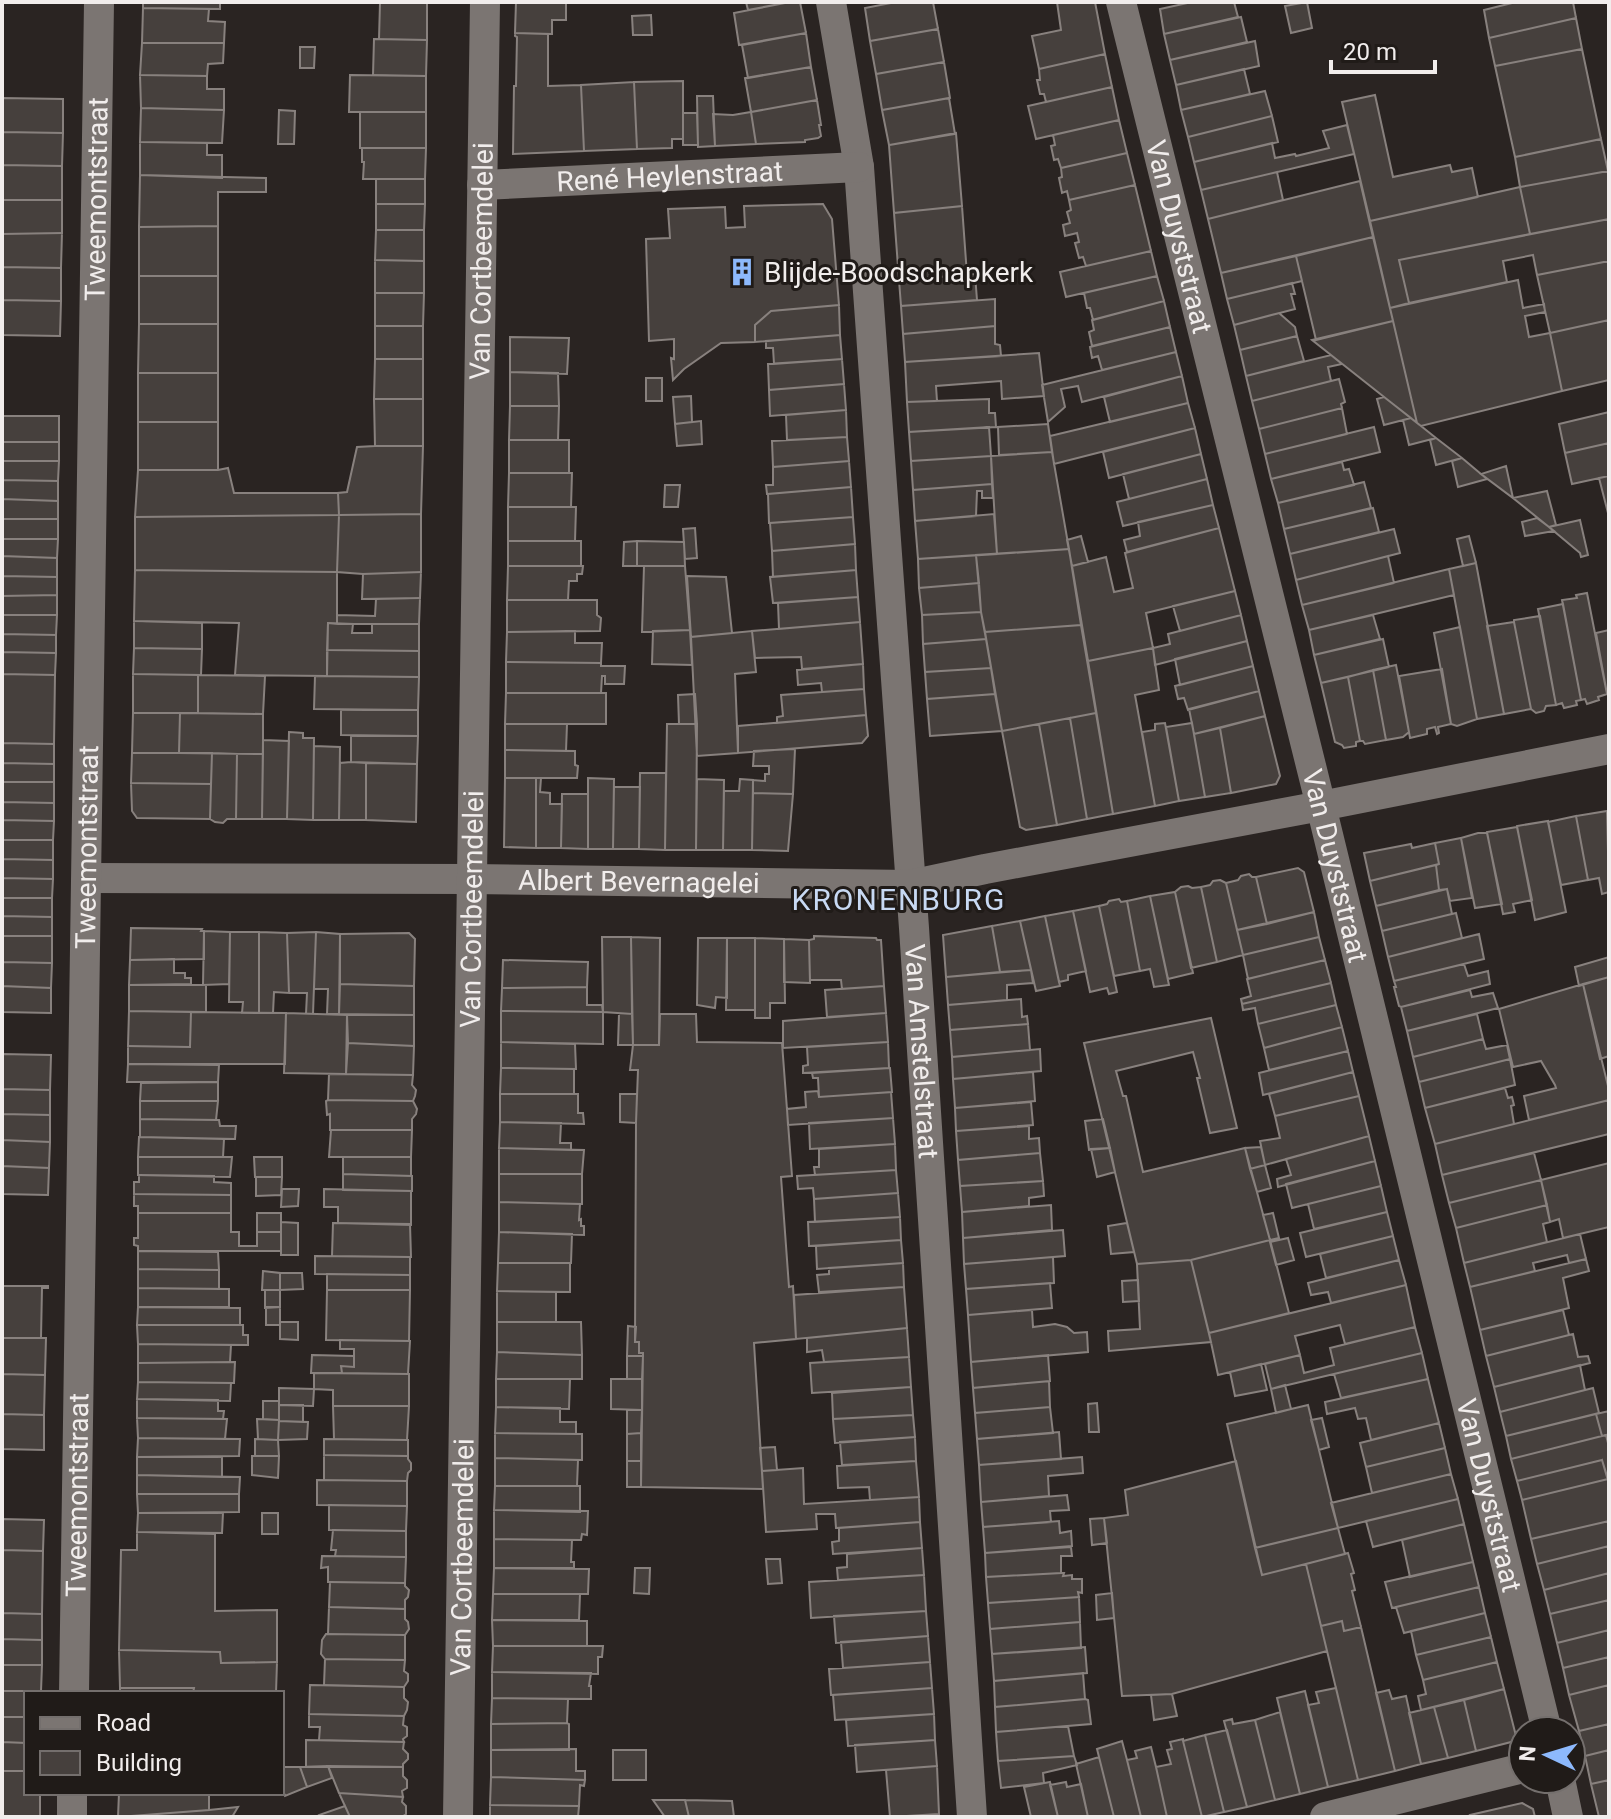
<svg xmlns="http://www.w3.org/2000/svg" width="1611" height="1819" font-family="Roboto,sans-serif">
<rect width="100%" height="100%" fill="#2a2422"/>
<path fill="#46403d" stroke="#88817e" stroke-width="2" d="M143 2H220V9L143 8Z
M516 2H566V20H552V34L515 33Z
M746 2H790L748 10Z
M790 2H800L806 33 739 45 734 13Z
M896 2H933L938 29 870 41 865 8Z
M1057 2H1095L1105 54 1039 69 1032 36 1061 30Z
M1192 2H1234L1238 17 1164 34 1160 9Z
M1307 2 1312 28 1291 33 1285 6Z
M1516 2H1573L1576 18 1489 38 1484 10Z
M380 3H427V40L379 39Z
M143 8 209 9 208 21 225 22 224 43H142Z
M651 15 652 35H633L632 16Z
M1241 17 1247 42 1170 60 1164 34Z
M1576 18 1582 49 1495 66 1489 38Z
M938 29 944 62 876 74 870 41Z
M515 33 548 34V86L581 85 584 151 513 154 514 86H516L517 37 515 36Z
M806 33 811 67 748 78 742 45Z
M374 39 427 40 426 76 373 75Z
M1255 41 1259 66 1176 85 1170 60Z
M142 43H224L223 63 208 64 207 76 140 75Z
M300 47H315L314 68H300Z
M1582 49 1601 139 1515 157 1495 66Z
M1105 54 1112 87 1046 102 1044 94H1040L1037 80H1040L1039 69Z
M944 62 950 98 882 110 876 74Z
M811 67 817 100 751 112 745 78Z
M1244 69 1250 94 1181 110 1176 85Z
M140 75 207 76V89H224V110L141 108Z
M350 75 426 76V112H349Z
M683 81V139H672V148L637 149 634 82Z
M634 82 637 149 584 151 581 85Z
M1112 87 1119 120 1036 139 1028 106Z
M1265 91 1272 116 1188 137 1181 110Z
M1375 95 1393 177 1450 165 1452 172 1472 168 1478 197 1370 221 1342 102Z
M697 96H713L715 146 698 147Z
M2 98 63 99V133L2 132Z
M949 98 955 134 889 145 882 110Z
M817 100 821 125H819L821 136 818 138 805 140V142L756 144 751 112Z
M141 108 224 110 222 143 140 142Z
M279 110 295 111 294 144H278Z
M360 112H426V148H360Z
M751 112 756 144 715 146 713 114 733 115Z
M683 113H697L698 145H683Z
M1272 116 1278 142 1194 162 1188 137Z
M1119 120 1127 153 1061 168 1058 159 1054 160 1051 146 1055 145 1053 135Z
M1347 125 1354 154 1201 190 1194 162 1272 143 1275 158 1295 154 1296 156 1329 148 1323 131Z
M2 132 63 133 62 166 2 165Z
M956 133 962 206 894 213 889 145Z
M1601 139 1608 171 1520 187 1515 157Z
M140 142 207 143V155H222V178L140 175Z
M362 148H426L425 179H363L364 162H362Z
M1127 153 1135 185 1069 200 1067 191 1062 193 1059 178 1062 177 1061 168Z
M2 165 62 166V200H2Z
M1608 171 1609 219 1530 234 1520 187Z
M1277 172 1283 200 1208 219 1201 190Z
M140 175 266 178V192H218V226L139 227Z
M376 179H425V204H376Z
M1360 181 1373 237 1221 273 1208 219Z
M1135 185 1151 251 1086 266 1083 257 1079 258 1075 243 1079 242 1077 233 1065 236 1063 225 1070 223 1067 212 1071 210 1069 200Z
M1520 187 1530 234 1399 260 1409 303 1390 308 1370 221Z
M2 200H62V233L2 234Z
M376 204H425L424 230H376Z
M823 204 832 219 839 305 771 311 755 325V342L721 343 684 369 673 380 671 358 674 359V339L649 341 646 239 670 238 668 209 725 207 726 228 745 227 744 206Z
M962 206 967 275 899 280 894 213Z
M1609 219V261L1537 275 1533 255 1503 261 1507 282 1409 303 1399 260Z
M218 226V276H139V227Z
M376 230H424V261L375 260Z
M62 233 61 268 2 267V234Z
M1373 237 1393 321 1316 340 1296 256Z
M1151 251 1157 276 1066 297 1060 272Z
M1296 256 1302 281 1227 299 1221 273Z
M375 260 424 261V293H375Z
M1609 261V320L1550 333 1537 275Z
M2 267 61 268V301L2 300Z
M975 274 977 300 901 306 899 280Z
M139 276H218V324H139Z
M1157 276 1164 301 1093 320 1090 308H1087L1084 293Z
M1518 280 1523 308 1544 304 1545 312 1525 316 1529 337 1550 333 1562 391 1421 426 1417 423 1390 308Z
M1292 283 1295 294H1291L1295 309 1234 325 1227 299Z
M375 293H424L423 326H375Z
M995 299V326L903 334 901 306Z
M2 300 61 301 60 336 2 335Z
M1164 301 1170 327 1092 346 1089 332 1094 330 1092 320Z
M839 305 840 335 755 342V325L771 311Z
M1279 313 1295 327 1297 336 1240 350 1234 325Z
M1609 320V380L1562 391 1550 333Z
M1393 321 1417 423 1312 340Z
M139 324H218V373H138Z
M375 326H423V359H375Z
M995 326V344L1000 345 1001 356 905 362 903 334Z
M1170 327 1176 352 1102 370 1098 356 1092 358 1090 347Z
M840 335 842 359 774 364 773 348H766V341Z
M1297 336 1304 361 1246 376 1240 350Z
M510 337 569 338 567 374 510 372Z
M1176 352 1182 376 1082 402 1078 386 1061 389 1065 407 1048 422 1042 385Z
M1039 353 1044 396 1002 399 1001 381 936 386 937 401 907 402 905 362Z
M1331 355 1342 364 1328 367 1331 381 1252 401 1246 376Z
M375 359H423V399H374Z
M842 359 844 384 769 390 768 364Z
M510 372 558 373 559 406H510Z
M138 373H218V422H138Z
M1182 376 1188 403 1110 422 1104 397Z
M646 378H662V401H646Z
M1339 379 1345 402 1341 404 1342 408 1259 429 1252 401Z
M844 384 846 410 770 416 769 390Z
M691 396 692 422 675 424 673 397Z
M1384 397 1411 418 1384 425 1377 399Z
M374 399H423V446H375Z
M989 399V413H995L996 427 909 432 907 402Z
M1188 403 1195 428 1054 464 1050 436Z
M510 406H559L558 440H509Z
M1342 408 1347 434 1265 454 1259 429Z
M846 410 847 437 787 440 786 415Z
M1609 412V443L1565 453 1559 424Z
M2 416H59V442H2Z
M1411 418 1436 438 1409 445 1403 420Z
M701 421 702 444 677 446 675 424Z
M138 422H218V470H138Z
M1048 424 1052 452 999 455 998 427Z
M989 427 991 456 911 461 909 432Z
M1374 427 1380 452 1271 479 1265 454Z
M1195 428 1201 454 1109 478 1103 452Z
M847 437 849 461 773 467 772 441Z
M1436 438 1462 458 1436 465 1430 440Z
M509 440H569V473H509Z
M2 442H59V461H2Z
M1609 443V476L1572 484 1565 453Z
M375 446H423L421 514 339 515 338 493 347 492 357 447Z
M1052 452 1069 549 997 554 991 456Z
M1201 454 1207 479 1129 499 1123 474Z
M991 456 992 484 913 490 911 461Z
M1462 458 1481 474 1487 479 1458 487 1452 461Z
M2 461H59L58 481 2 480Z
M849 461 851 487 767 494 766 485H773V467Z
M1342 462 1344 470 1349 469 1354 485 1278 503 1271 479Z
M1506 466 1513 498 1481 474Z
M228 468 234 493H338L339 515 135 517 138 470H218Z
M509 473H572L571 507H508Z
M1609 476V513H1608L1599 478Z
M1207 479 1213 505 1123 526 1117 502Z
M2 480 58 481V501L2 499Z
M1364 482 1371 508 1284 529 1278 503Z
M992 484 993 498H982V491H977L976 516 915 521 913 490Z
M665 485H680L678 507H664Z
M851 487 853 517 769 523 768 494Z
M1547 491 1556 525 1549 527 1513 498Z
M2 499 58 501V519H2Z
M1213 505 1219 528 1127 552 1124 540 1140 536 1138 522Z
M508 507H576L575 541H508Z
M1373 508 1379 532 1290 554 1284 529Z
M421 514V572L363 574 337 572 339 515Z
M994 514 997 554 918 559 915 521Z
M339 515 337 572 135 570V517Z
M853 517 855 544 772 551 770 523Z
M1537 518 1549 527 1554 531 1525 536 1522 522Z
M2 519H58V539H2Z
M1580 520 1588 555 1581 557 1580 553 1549 527Z
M695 528 697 558 685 559 683 529Z
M1219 528 1235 591 1146 613 1153 648 1088 661 1072 566 1106 557 1114 592 1133 588 1125 553Z
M1394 529 1400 553 1296 580 1290 554Z
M1081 536 1088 562 1072 566 1067 540Z
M1469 536 1476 563 1463 566 1457 539Z
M2 539H58L57 558 2 556Z
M508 541H581V566H508Z
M637 541V566H623L624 542Z
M637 541 684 542 685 566H637Z
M855 544 856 570 773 577 772 551Z
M1069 549 1081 625 985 632 981 612 976 555Z
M976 555 979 583 919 588 918 559Z
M2 556 57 558V577L2 576Z
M1388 556 1394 583 1302 605 1296 580Z
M1476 563 1504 714 1477 719 1449 569Z
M508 566H583L582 574H577V581H569L568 600H507Z
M644 566H685L690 630 642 632Z
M1449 569 1454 595 1309 630 1302 605Z
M135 570 337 572V624L328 623 327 676 235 675 239 623 134 621Z
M856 570 858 597 773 603 770 577Z
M421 572 420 598 362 599 363 574Z
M2 576 57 577V595L2 596Z
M687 576 726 577 732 633 691 637Z
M979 583 981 612 922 615 919 588Z
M1235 591 1241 615 1180 631 1173 606Z
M1587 593 1607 694 1598 697 1599 700 1587 704 1585 699 1581 700 1562 600 1577 598 1576 595Z
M57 595V615H2V596Z
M858 597 860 622 779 629 778 603Z
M420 598 419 624H337V615L375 616 376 599Z
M507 600H597V615L601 618 600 631 507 632Z
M1563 604 1581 700 1576 701 1577 705 1564 708 1562 703 1556 705 1538 609Z
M981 612 986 639 923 644 922 615Z
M2 615H57L56 635 2 634Z
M1241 615 1247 641 1155 665 1153 648 1170 644 1168 634Z
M1373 615 1380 639 1314 655 1309 630Z
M1540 616 1556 705 1546 706 1544 711 1536 713 1531 709 1514 622V620Z
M134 621 202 623V649L134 648Z
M860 622 863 664 802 669 801 657 755 658 752 631Z
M1514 622 1531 709 1504 714 1487 626Z
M328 623 353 624 352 633H372V624H419V651L327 650Z
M1081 625 1096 713 1002 731 985 632Z
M1460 627 1477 719 1457 726 1451 724 1434 633Z
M690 630 692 665 652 664 653 631Z
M1609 630V694H1607L1596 633Z
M575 631V643H602L601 663 506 662 507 632Z
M752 631 756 672 735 674 738 753 697 756 691 637Z
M2 634 56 635V653L2 652Z
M986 639 991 668 925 672 923 644Z
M1383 639 1389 667 1321 683 1314 655Z
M1247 641 1253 666 1180 685 1175 659Z
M134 648 202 649 201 675 133 674Z
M1153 648 1159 690 1135 695 1155 806 1113 814 1088 661Z
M327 650 419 651V677L327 676Z
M2 652 56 653 55 675 2 674Z
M506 662 601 663V666H625L624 684H605V676H602L601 693H506Z
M863 664 864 689 822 692 821 683 798 685 797 670Z
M1396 665 1409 732 1403 737 1386 740 1373 670Z
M1253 666 1259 691 1188 710 1184 698 1178 699 1175 686Z
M991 668 995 694 927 699 925 672Z
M1442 669 1451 724 1438 727 1439 733 1437 734 1435 727 1427 729V734L1410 738 1399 676Z
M1373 670 1386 740 1365 744 1363 741H1360L1348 677Z
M2 674 55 675 54 744 2 743Z
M133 674 198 675V713H133Z
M198 675 265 676 263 714 198 713Z
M315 676 419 677 418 710 314 709Z
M1348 677 1360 741 1356 742V746L1344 748 1342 745 1335 742 1321 683Z
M864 689 866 715 777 723V717L783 716 781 695Z
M1259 691 1265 716 1194 734 1189 709Z
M506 693H606V724H505Z
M695 694 697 724H679L678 695Z
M995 694 1002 731 930 736 927 699Z
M341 710H418V736L341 735Z
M133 713H180L179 753H132Z
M180 713 263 714V754L179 753Z
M1096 713 1113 814 1087 819 1070 718Z
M866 715 868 736 862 743 738 753V726Z
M1265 716 1280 776 1276 784 1231 793 1220 728Z
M1070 718 1087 819 1057 825 1039 724Z
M1165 723 1179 801 1155 806 1142 732 1155 730V724Z
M1192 723 1205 797 1179 801 1166 727Z
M505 724H567L566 751 505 750Z
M667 724H697L696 850H665Z
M1039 724 1057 825 1026 830 1020 827 1002 731Z
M1220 728 1231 793 1205 797 1194 734Z
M289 732 303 733V738H314L313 820 287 819Z
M351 736H418L417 764 351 762Z
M263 740 289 741 287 819H262Z
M2 743 54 744V764L2 763Z
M314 746 340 747 339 820H313Z
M795 749 793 794 753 793V780L765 781V774H769V766H753L754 751Z
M505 750 575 751V765L578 766 577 778H505Z
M132 753H212L211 784 131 783Z
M212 753 237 754 236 819H227L223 823 215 822 210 819Z
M237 754H263L262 819H236Z
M351 762 366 763V820H339L340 763Z
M2 763 54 764V782H2Z
M366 763 417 764 416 822 366 820Z
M640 773H666L665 850 639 849Z
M505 778H536V848L504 847Z
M536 778H541L540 792 550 793V804H562L561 848H536Z
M588 778 614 779 613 849H588Z
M697 779 724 780 723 850H696Z
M740 779 753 780 752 850H723L724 791H739Z
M2 782H54V803L2 802Z
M131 783 211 784 210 819 137 818 132 811Z
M614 787H640L639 849H613Z
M753 793 793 794 788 851 752 850Z
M562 794H588V849L561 848Z
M2 802 54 803V821L2 820Z
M1607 811 1609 892 1602 894 1599 878 1588 880 1576 816Z
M1576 816 1588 880 1561 885 1548 822Z
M2 820 54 821 53 840H2Z
M1548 821 1566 912 1535 920 1517 826Z
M1517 827 1532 900 1513 904 1515 912 1503 914 1487 832Z
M1478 833H1487L1502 904 1475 908 1461 838Z
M1461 838 1472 898 1450 901 1447 889 1439 890 1436 865 1439 864 1435 843Z
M2 840H53V860L2 859Z
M1435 843 1439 864 1370 881 1364 853 1411 844 1412 848Z
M2 859 53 860V879L2 878Z
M1436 865 1439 890 1376 906 1370 881Z
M1298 868 1304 872 1314 912 1267 924 1256 877Z
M1249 874 1252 877H1256L1267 924 1237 930 1226 883 1238 880 1241 876Z
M2 878 53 879 52 898H2Z
M1220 880 1226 883 1243 955 1217 962 1201 887 1210 885 1213 881Z
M1188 886 1192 888 1201 887 1217 962 1191 968 1175 892 1181 887Z
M1447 889 1452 914 1382 931 1376 906Z
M1175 892 1193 973 1168 979 1150 896Z
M1150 896 1169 985 1154 987 1150 969 1140 971 1127 901Z
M2 898H52V917L2 916Z
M1119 899 1121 902 1127 901 1140 971 1114 976 1099 906 1107 904 1109 901Z
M1099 906 1117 992 1109 994 1107 988 1090 992 1073 911Z
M1073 911 1086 971 1068 975V980L1059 982 1045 916Z
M1314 912 1319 937 1243 955 1237 930Z
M1456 913 1462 938 1388 957 1382 931Z
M2 916 52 917V936H2Z
M1045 916 1060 986 1036 991 1020 921Z
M1020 921 1031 970 1000 972 992 926Z
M992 926 1000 972 946 977 943 935Z
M131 928 202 929 201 931H204V959L130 960Z
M204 931 230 932 229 984 203 985Z
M230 932H259V1013H242L243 1002H229Z
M259 932 287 933 289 993 274 992 273 1013H259Z
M316 932 340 934 339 1014H327L328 989H314Z
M316 932 313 1014H306L307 993H289L287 933Z
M409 933 415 939 414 986 340 984V934Z
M1479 934 1484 959 1394 981 1388 957Z
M2 936H52V963L2 962Z
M814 936 876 938 877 940H881L884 986 842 989 841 980H810L809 940 814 939Z
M602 937H631L632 1014 603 1012Z
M631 937 660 938 659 1045H633Z
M1319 937 1325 960 1248 979 1243 955Z
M698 938H727V998L716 997 715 1008 697 1005Z
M727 938H755V1010H726Z
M755 938 784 939 785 1003H770V1018H755Z
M784 939 809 940 810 983 784 982Z
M1609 957V977L1579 986 1575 967Z
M174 959V973H185V978H191V984L129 985 130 960Z
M503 960 588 962 587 987 502 988Z
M1325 960 1331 983 1242 1004 1241 999 1251 996 1247 979Z
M2 962 52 963 51 988 2 986Z
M1464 964 1468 976 1488 971 1490 984 1401 1007 1399 1006 1394 987H1396L1394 981Z
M1031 970 1033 983 1007 985V1000L948 1005 946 977Z
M1609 977V1056L1600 1059 1583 984Z
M1331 983 1336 1005 1258 1024 1255 1008 1243 1010 1242 1004Z
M340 984 414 986V1015L339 1014Z
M1583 984 1609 1090V1100L1529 1120 1524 1096 1556 1088 1555 1085 1541 1061 1513 1067 1499 1009Z
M129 985H206V1012L129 1011Z
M2 986 51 988V1013L2 1012Z
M884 986 886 1013 827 1017 825 990Z
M587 987V1005H602L603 1012 501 1011 502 988Z
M1470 990 1472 997 1493 993 1498 1008 1407 1031 1401 1007Z
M1021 999 1022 1017 1027 1016 1028 1024 950 1030 948 1005Z
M1336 1005 1342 1027 1264 1048 1258 1024Z
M129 1011 191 1012 190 1047 128 1046Z
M501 1011 603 1012V1044L501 1042Z
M191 1012 286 1013 285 1064H128V1046L190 1047Z
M286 1013 347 1015 346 1074 284 1073Z
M886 1013 888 1042 783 1048V1021Z
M619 1014H632L633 1045H618Z
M660 1014H696L697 1042 782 1043 792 1176 781 1177 789 1287 793 1286 796 1339 754 1343 763 1489 641 1487 643 1353H639V1342H635L636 1123 638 1070H630L633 1045H659Z
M1477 1014 1483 1039 1413 1057 1407 1031Z
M347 1015H414V1046L348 1043Z
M1211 1018 1237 1128 1210 1133 1197 1078H1200L1193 1052 1116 1071 1123 1096H1126L1143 1172 1245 1148 1270 1240 1191 1260 1137 1264 1084 1043Z
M1028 1024 1030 1050 952 1057 950 1030Z
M1342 1027 1348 1051 1269 1070 1264 1048Z
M1483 1039 1486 1049 1507 1045 1510 1059 1419 1082 1413 1057Z
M501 1042 575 1044 576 1069 501 1068Z
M888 1042 889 1068 803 1073V1066L808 1065 807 1047Z
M348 1043 414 1046 413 1075 346 1074Z
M1040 1049 1041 1071 953 1079 952 1057Z
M1348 1051 1353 1072 1263 1095 1259 1073Z
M2 1054 51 1055 50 1090 2 1089Z
M1510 1059 1515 1085 1425 1108 1419 1082Z
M128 1064 219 1065 218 1082H127Z
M501 1068 574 1069V1094H500Z
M890 1068 892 1092 819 1097 818 1078H813L812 1073Z
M1033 1072 1035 1101 955 1108 953 1079Z
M1353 1072 1359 1096 1275 1116 1269 1094Z
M329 1074 413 1075 412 1085 416 1090 415 1096 413 1101 328 1100Z
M218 1082V1101H140L141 1083Z
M1505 1088 1508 1098 1512 1097 1514 1105 1511 1106 1514 1124 1435 1144 1425 1108Z
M2 1089 50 1090V1115L2 1114Z
M818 1091 819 1097 891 1092 893 1118 788 1125 787 1109 806 1107 805 1092Z
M500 1094H578V1113H583L584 1124 500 1122Z
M620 1094H637L636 1123 620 1122Z
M1359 1096 1369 1136 1265 1165 1260 1141 1280 1138 1275 1116Z
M328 1100 413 1101 417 1109 416 1114 412 1119V1130H330V1114L327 1115 326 1101Z
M1609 1100V1134L1442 1175 1435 1144Z
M140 1101H218L216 1120 140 1119Z
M1031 1102 1033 1125 956 1131 955 1108Z
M2 1114 50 1115V1142L2 1140Z
M893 1118 895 1144 810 1149 809 1123Z
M140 1119 219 1120 220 1126H236L235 1139 140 1137Z
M1103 1119 1110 1148 1089 1150 1085 1121Z
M500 1122 561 1123 560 1143H571V1150L499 1148Z
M1029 1126V1139L1039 1138 1040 1153 958 1160 956 1131Z
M331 1130H412L411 1157H329Z
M1369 1136 1375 1161 1278 1187 1277 1179 1291 1175 1286 1159Z
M139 1137 224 1139 223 1157H138Z
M2 1140 50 1142 49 1168 2 1166Z
M895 1144 896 1170 815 1175 814 1167H819V1149Z
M1261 1147 1265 1165 1250 1169 1245 1148Z
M499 1148 584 1150 582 1174H499Z
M1110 1148 1115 1172 1097 1177 1091 1149Z
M1040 1153 1043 1181 960 1186 958 1160Z
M1534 1153 1541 1180 1449 1203 1442 1175Z
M138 1157H232L230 1177 138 1175Z
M254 1157H282V1177H255Z
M343 1157H411V1176L343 1174Z
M1375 1161 1381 1186 1292 1208 1286 1184Z
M1609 1163V1227L1563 1238 1559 1219 1550 1222 1541 1180Z
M1265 1165 1271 1188 1257 1192 1250 1169Z
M2 1166 49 1168 48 1195 2 1194Z
M896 1170 898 1193 814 1199 813 1188 798 1189 797 1176Z
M343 1174 412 1176V1191L343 1190Z
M499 1174H582V1204L499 1202Z
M139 1175 214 1176V1182L231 1183V1195L134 1194V1182H139Z
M256 1177H282L281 1195 256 1196Z
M1541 1180 1547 1205 1456 1228 1449 1203Z
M1043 1181 1044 1196 1029 1198V1206L962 1212 960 1186Z
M1381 1186 1387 1212 1314 1229 1308 1204Z
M282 1189H299L298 1206 281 1207Z
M324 1189 411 1191V1225L338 1223V1207H324Z
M898 1193 900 1217 815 1222 814 1199Z
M134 1194 231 1195V1213H138V1206H134Z
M499 1202 580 1204 579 1220 581 1219V1226H584V1235L499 1232Z
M1051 1205 1052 1230 963 1238 962 1212Z
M1547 1205 1550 1222 1543 1224 1547 1242 1464 1263 1456 1228Z
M1387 1212 1393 1236 1306 1257 1300 1233Z
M138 1213H231V1232H239V1246H257V1232H281V1251H138V1246L134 1245V1238H138Z
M257 1213H281V1232H257Z
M1273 1213 1279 1238 1270 1240 1263 1215Z
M900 1217 901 1240 809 1246 808 1222Z
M281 1222 298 1223V1255H281Z
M333 1223 410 1224 411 1257 332 1256Z
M1127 1223 1134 1252 1111 1254 1108 1226Z
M1063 1230 1065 1256 964 1264 963 1238Z
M499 1232 572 1234 571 1263H498Z
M1580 1234 1586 1259 1569 1263 1567 1255 1533 1263 1535 1271 1470 1287 1464 1263Z
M1393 1236 1399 1260 1326 1278 1320 1254Z
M1288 1238 1294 1260 1276 1265 1270 1242Z
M901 1240 903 1263 817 1269 816 1246Z
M1270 1240 1289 1313 1209 1333 1191 1260Z
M138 1251 218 1252 219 1270 138 1269Z
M315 1256 410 1257V1275L315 1274Z
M1053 1257 1054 1283 966 1289 964 1264Z
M1586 1259 1589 1271 1563 1278 1569 1308 1480 1330 1470 1287Z
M1191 1260 1211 1342 1109 1351 1108 1331 1140 1329 1137 1264Z
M1399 1260 1406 1285 1331 1303 1328 1292 1311 1295 1308 1283Z
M498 1263H570V1292L497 1291Z
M903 1263 904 1287 819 1292 817 1275 829 1274V1268Z
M138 1269 219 1270V1289L138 1288Z
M263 1271 280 1273V1290H262Z
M280 1273H302L303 1289 280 1290Z
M327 1274 410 1275V1290H327Z
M1138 1280 1139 1301 1123 1302 1122 1281Z
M1050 1283 1052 1308 968 1315 966 1289Z
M1406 1285 1415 1327 1345 1344 1340 1325 1295 1336 1300 1355 1218 1375 1209 1333Z
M2 1286H48V1288H42L41 1338H2Z
M904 1287 907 1328 796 1339 794 1295Z
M138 1288 229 1289V1307H138Z
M265 1290H280V1307L265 1308Z
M327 1290H410L409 1341 326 1340Z
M497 1291 556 1292V1322H497Z
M138 1307 240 1308V1325H137Z
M266 1307H280V1325H266Z
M1032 1310 1033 1327 1055 1324 1067 1327 1074 1333 1087 1332 1088 1352 971 1362 968 1315Z
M1563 1310 1569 1335 1486 1356 1480 1330Z
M280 1322H298V1340L280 1339Z
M497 1322H581L582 1355 497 1352Z
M137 1325H243V1335H248V1345L138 1344Z
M628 1326 636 1327 635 1342H639V1353H643V1356H627Z
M1415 1327 1422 1353 1271 1389 1265 1364 1300 1355 1304 1373 1334 1365 1330 1348Z
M907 1328 909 1357 824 1362 822 1350 807 1352V1338Z
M1573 1334 1578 1357 1588 1356 1590 1363 1494 1387 1486 1356Z
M2 1338H46L45 1375 2 1374Z
M340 1340 410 1341 408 1374 342 1373 341 1366 354 1367V1349H340Z
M138 1344 231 1345 230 1362 138 1363Z
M497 1352 582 1355V1379H496Z
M1422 1353 1428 1379 1341 1398 1334 1374Z
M312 1355 354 1356V1367L341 1366 342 1373H311Z
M1048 1355 1050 1381 973 1388 971 1362Z
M627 1356H643L642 1379H627Z
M909 1357 911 1387 812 1393 810 1363Z
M235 1362 234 1383 138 1382V1363Z
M1261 1364 1267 1390 1235 1396 1230 1372Z
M1580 1365 1585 1390 1500 1412 1494 1387Z
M314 1373 409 1374V1406H333V1390L314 1389Z
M2 1374 45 1375 44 1415 2 1414Z
M496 1379H570L569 1409 496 1407Z
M611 1379H642V1410L611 1409Z
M1428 1379 1439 1423 1371 1440 1366 1418 1358 1419 1355 1408 1327 1414 1325 1402Z
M1049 1381 1050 1407 975 1413 973 1388Z
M138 1382 231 1383 230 1401 137 1399Z
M1285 1385 1291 1409 1276 1413 1271 1389Z
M911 1387 913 1415 833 1419 832 1393Z
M279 1388 314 1389 313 1406 279 1405Z
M1593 1388 1599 1413 1506 1436 1500 1412Z
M137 1399 218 1400V1411H224L223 1419 137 1418Z
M263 1401H279V1420L263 1419Z
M1097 1403 1099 1432H1089L1088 1404Z
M279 1405H303V1422L279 1421Z
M1308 1405 1338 1528 1255 1548 1227 1424Z
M333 1406H409L407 1440 334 1439Z
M496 1407 560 1408V1422H576V1434L495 1433Z
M1050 1407 1053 1433 977 1439 975 1413Z
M627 1410H642L641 1433 627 1434Z
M1609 1411V1435L1602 1436 1596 1414Z
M2 1414 44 1415V1450L2 1449Z
M1596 1414 1602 1436 1511 1459 1506 1436Z
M913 1415 915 1437 835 1443 833 1419Z
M137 1418 227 1419 225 1439 138 1438Z
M1322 1418 1329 1447 1319 1450 1311 1420Z
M257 1419 279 1420 278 1440 258 1439Z
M279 1421 308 1422 307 1439 278 1440Z
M1439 1423 1445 1448 1366 1467 1360 1443Z
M1059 1432 1061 1459 979 1465 977 1439Z
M495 1433 582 1434V1460L495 1458Z
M641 1433V1461H627V1434Z
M1606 1435 1609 1447V1484L1602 1460 1517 1481 1511 1459Z
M915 1437 916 1461 842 1465 840 1442Z
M138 1438 240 1439 239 1456 137 1457Z
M255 1439 278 1440 279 1456H255Z
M324 1439 408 1440V1456L324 1455Z
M775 1447 777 1470 762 1471 760 1448Z
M1445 1448 1451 1474 1372 1493 1366 1467Z
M324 1455 408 1456V1459L411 1463V1470L408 1473 407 1481 324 1480Z
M252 1456H279L278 1478 252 1475Z
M137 1457H222V1477L137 1475Z
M1082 1457 1083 1473 1048 1476 1049 1496 981 1502 979 1465Z
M495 1458 578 1460 577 1486H495Z
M1602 1460 1608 1479 1522 1500 1517 1481Z
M627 1461H641V1487H627Z
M916 1461 919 1497 870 1500 869 1487 838 1488 837 1466Z
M1236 1461 1262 1575 1306 1564 1327 1651 1172 1694 1122 1696 1104 1518 1128 1515 1125 1490Z
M803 1468 804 1504 919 1497 920 1522 836 1528 835 1514H816L817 1529 766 1532 762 1471Z
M1451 1474 1458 1499 1338 1528 1331 1503Z
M137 1475 240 1477 239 1494H137Z
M1608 1479 1609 1521 1531 1539 1522 1500Z
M317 1480 407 1481V1506L317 1505Z
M495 1486H580V1512L494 1510Z
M137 1494H239V1512L138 1513Z
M1067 1495 1069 1510 1050 1511 1051 1522 983 1527 981 1502Z
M1458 1499 1464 1524 1373 1547 1366 1521Z
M329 1505 407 1506 406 1531 329 1530Z
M494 1510 588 1511 587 1535 582 1534 581 1540 494 1539Z
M138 1513H223L222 1533 137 1532Z
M262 1513H278V1534H262Z
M1104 1518 1107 1543 1092 1545 1090 1519Z
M2 1519 44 1520 43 1551 2 1550Z
M1059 1521 1060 1533 1071 1531 1072 1546 985 1553 983 1527Z
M1609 1521V1546L1537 1564 1531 1539Z
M920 1522 922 1548 833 1554 832 1542 839 1541V1528Z
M1464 1524 1473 1562 1410 1577 1402 1540Z
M1338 1528 1345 1554 1262 1575 1255 1548Z
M333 1530 406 1531V1557L335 1556 336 1550H331Z
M137 1532 215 1534V1611L277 1610V1662L221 1663 220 1652 119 1650 121 1550H137Z
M494 1539 572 1540 571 1562H574V1568H494Z
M1609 1546V1573L1544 1590 1537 1564Z
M1071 1547 1072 1556H1061V1573L986 1577 985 1553Z
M922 1548 924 1575 838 1580 837 1568 847 1567V1554Z
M2 1550 43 1551 42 1614 2 1613Z
M1348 1553 1354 1573 1351 1574 1355 1590 1352 1591 1361 1627 1344 1631 1342 1621 1321 1626 1306 1564Z
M322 1556 406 1557 405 1583 328 1582V1567L321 1568Z
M766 1559H780L782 1583 768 1584Z
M1473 1562 1479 1587 1392 1608 1385 1582Z
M494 1568 589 1569 588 1594H493Z
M635 1568H650L649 1594 634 1593Z
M1061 1573H1064L1063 1576 1072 1575V1579H1082V1593L1078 1592 1079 1597 988 1603 986 1577Z
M1609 1573V1600L1550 1614 1544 1590Z
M924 1575 926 1611 811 1618 809 1582Z
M330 1582 405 1583V1586L409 1590 408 1597 405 1600V1609L329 1607Z
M1479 1587 1485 1613 1404 1633 1396 1607Z
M1112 1593 1114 1618 1097 1620 1096 1595Z
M493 1594H580L579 1620H492Z
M1079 1597 1080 1622 990 1629 988 1603Z
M1609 1600V1630L1557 1643 1550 1614Z
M329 1607 405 1609V1619L408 1622 409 1629 405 1635 328 1634Z
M926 1611 928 1636 836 1643 834 1616Z
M2 1613 42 1614V1640L2 1639Z
M1485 1613 1491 1637 1416 1655 1411 1631Z
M492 1620 587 1621V1646H493Z
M1342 1621 1344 1631 1361 1627 1395 1771 1358 1780 1321 1626Z
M1080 1622 1081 1648 992 1654 990 1629Z
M1609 1630V1657L1563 1668 1557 1643Z
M326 1634 405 1635V1660L325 1659 321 1654 322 1640Z
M928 1636 930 1662 843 1668 841 1642Z
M1491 1637 1497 1662 1423 1680 1416 1655Z
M2 1639 42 1640V1665H2Z
M493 1646H603L602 1657H598V1674L492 1672Z
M1085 1647 1087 1673 994 1681 992 1654Z
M119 1650 220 1652 221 1663 277 1662 276 1693H193L194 1688H120Z
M1609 1657V1685L1569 1695 1563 1668Z
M325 1659 405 1660 404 1671 408 1674V1681L404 1687 324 1685Z
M930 1662 932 1688 831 1695 829 1669Z
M1497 1662 1504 1689 1421 1710 1418 1696 1426 1694 1423 1680Z
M2 1665H42L41 1691H2Z
M492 1672 591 1673 589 1686H591V1699L492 1698Z
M1083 1673 1085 1699 995 1707 994 1681Z
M310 1685 404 1687V1698L408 1702 407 1710 404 1716 309 1714Z
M1609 1685V1724L1579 1731 1569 1695Z
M120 1688H194L193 1693H120Z
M932 1688 934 1714 835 1720 833 1695Z
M1336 1688 1358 1780 1328 1787 1308 1705 1319 1703 1316 1692Z
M1504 1689 1516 1736 1511 1742 1476 1751 1464 1700Z
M1389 1690 1392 1699 1406 1696 1421 1764 1395 1771 1376 1693Z
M2 1691H41V1693H26V1717H2Z
M1305 1691 1328 1787 1300 1794 1277 1698Z
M1172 1694 1177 1716 1154 1720 1151 1695Z
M492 1698 568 1699 567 1723 491 1724Z
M1085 1699 1088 1700 1091 1724 996 1732 995 1707Z
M1464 1700 1476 1751 1448 1758 1434 1707Z
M1434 1707 1448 1758 1421 1764 1409 1713Z
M1280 1712 1300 1794 1275 1800 1255 1720Z
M309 1714 404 1716 403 1725 407 1727V1736L403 1739 404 1742 319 1740 320 1727H309Z
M934 1714 935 1740 848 1746 846 1720Z
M2 1717H26V1743L2 1742Z
M1232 1719 1233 1724 1255 1720 1275 1800 1247 1807 1224 1721Z
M567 1723 569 1724V1750H491V1724Z
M1609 1724V1750L1585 1756 1579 1731Z
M1068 1726 1074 1756 998 1761 996 1732Z
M1227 1730 1247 1807 1224 1812 1205 1735Z
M1205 1735 1224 1812 1202 1817 1183 1741Z
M1183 1739V1741L1202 1817H1167L1156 1767 1171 1764 1167 1750 1172 1749 1170 1742Z
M306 1740 404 1742 403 1749 408 1754V1759L403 1764V1767H306Z
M935 1740 937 1766 857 1772 855 1745Z
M1122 1741 1127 1760 1141 1817H1114L1097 1749Z
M2 1742 26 1743V1771H2Z
M1151 1747 1156 1767 1167 1817H1141L1127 1760 1137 1758 1135 1751Z
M576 1749V1771H585V1780L491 1777V1750Z
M613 1750H646V1780H613Z
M1609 1750V1780L1591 1784 1585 1756Z
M1074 1756 1077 1765 1043 1773 1044 1783 1001 1788 998 1761Z
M1099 1757 1114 1817H1088L1076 1764Z
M328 1766 403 1767V1776L407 1780V1788L402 1791 403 1797 339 1793Z
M328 1766 332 1778 307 1787 300 1767Z
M937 1766 939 1814 890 1817 886 1770Z
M282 1767H300L307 1787 285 1796 282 1787Z
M2 1771H26V1793H40V1817H2Z
M491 1777 585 1780 584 1786 580 1785 579 1806 490 1805Z
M1609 1780V1817H1599L1591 1784Z
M1050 1782 1058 1817H1031L1024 1787Z
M1066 1782 1067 1787 1081 1784 1088 1817H1058L1050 1785Z
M119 1793H209V1810L118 1817Z
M339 1793 403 1797 402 1802 406 1806V1814L402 1817H350Z
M653 1800H685L689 1817H665Z
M685 1800 732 1801 734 1817H689Z
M1522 1803 1533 1809 1535 1817H1471L1470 1815Z
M490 1805 579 1806 578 1817H490Z
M345 1806 350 1817H320L319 1815Z
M238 1807 232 1817H119L209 1810Z"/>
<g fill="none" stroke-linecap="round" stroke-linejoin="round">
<g stroke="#7b7572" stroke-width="30">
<path id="s1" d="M831 2 859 167 914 928 972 1817"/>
<path id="s2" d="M1121 2 1321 806 1547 1731"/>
<path id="s3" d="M482 185 859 167"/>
<path id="s4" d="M87 878 471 879 910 885 985 869 1321 806 1609 749"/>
<path id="s5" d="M74 1693 99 2"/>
<path d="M1560 1779 1568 1817"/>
<path d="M72 1817V1793"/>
<path id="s6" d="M458 1817 485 2"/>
<path d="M1325 1817 1523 1768"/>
</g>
</g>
<defs>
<symbol id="building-bare" viewBox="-9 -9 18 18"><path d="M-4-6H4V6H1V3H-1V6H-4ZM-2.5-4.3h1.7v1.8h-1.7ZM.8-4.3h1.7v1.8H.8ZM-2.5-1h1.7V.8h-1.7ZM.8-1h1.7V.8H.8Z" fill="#8db9fc" stroke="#201b18" stroke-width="2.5" paint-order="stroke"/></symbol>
</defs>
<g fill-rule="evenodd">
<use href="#building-bare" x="722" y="252" width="40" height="40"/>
</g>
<g text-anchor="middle" stroke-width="6" stroke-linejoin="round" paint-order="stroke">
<g font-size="28" fill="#f1edec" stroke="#201b18">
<text dy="10" stroke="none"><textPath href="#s3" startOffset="188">René Heylenstraat</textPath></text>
<text dy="10" stroke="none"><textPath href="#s5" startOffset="1494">Tweemontstraat</textPath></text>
<text dy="10" stroke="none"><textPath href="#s2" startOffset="242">Van Duyststraat</textPath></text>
<text dy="10" stroke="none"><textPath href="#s6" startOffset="1556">Van Cortbeemdelei</textPath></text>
<text dy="10" stroke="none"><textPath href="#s5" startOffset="846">Tweemontstraat</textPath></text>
<text dy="10" stroke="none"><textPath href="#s2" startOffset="890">Van Duyststraat</textPath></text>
<text dy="10" stroke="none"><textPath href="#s4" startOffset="552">Albert Bevernagelei</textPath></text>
<text dy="10" stroke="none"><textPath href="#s6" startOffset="908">Van Cortbeemdelei</textPath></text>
<text dy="10" stroke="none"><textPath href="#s1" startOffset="1054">Van Amstelstraat</textPath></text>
<text dy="10" stroke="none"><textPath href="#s5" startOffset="198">Tweemontstraat</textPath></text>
<text dy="10" stroke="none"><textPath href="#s2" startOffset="1538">Van Duyststraat</textPath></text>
<text dy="10" stroke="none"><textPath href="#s6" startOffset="260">Van Cortbeemdelei</textPath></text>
</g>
<g font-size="28" fill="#f1edec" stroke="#201b18" text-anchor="start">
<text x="764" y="282">Blijde-Boodschapkerk</text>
</g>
<g font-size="30" letter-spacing="2" fill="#c8d9f3" stroke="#201b18">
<text x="899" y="910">KRONENBURG</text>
</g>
</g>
<rect width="1611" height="1819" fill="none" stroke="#f1edec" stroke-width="8"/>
<rect x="24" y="1691" width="260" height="104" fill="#201b18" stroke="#746f6d" stroke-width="2"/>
<rect x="40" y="1717" width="40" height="12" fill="#7b7572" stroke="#746f6d" stroke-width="2"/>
<text x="96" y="1731" font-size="24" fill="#f1edec">Road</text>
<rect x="40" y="1751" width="40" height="24" fill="#46403d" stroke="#746f6d" stroke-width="2"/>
<text x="96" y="1771" font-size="24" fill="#f1edec">Building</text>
<g transform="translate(1547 1755) rotate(274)"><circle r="38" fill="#201b18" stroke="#746f6d" stroke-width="2"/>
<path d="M0-6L14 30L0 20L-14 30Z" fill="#8db9fc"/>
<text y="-12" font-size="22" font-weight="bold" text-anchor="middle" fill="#f1edec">N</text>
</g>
<path d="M1331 60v12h104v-12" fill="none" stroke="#f1edec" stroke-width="4"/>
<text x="1343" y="60" font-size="24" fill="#f1edec" stroke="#201b18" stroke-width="6" paint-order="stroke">20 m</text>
</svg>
